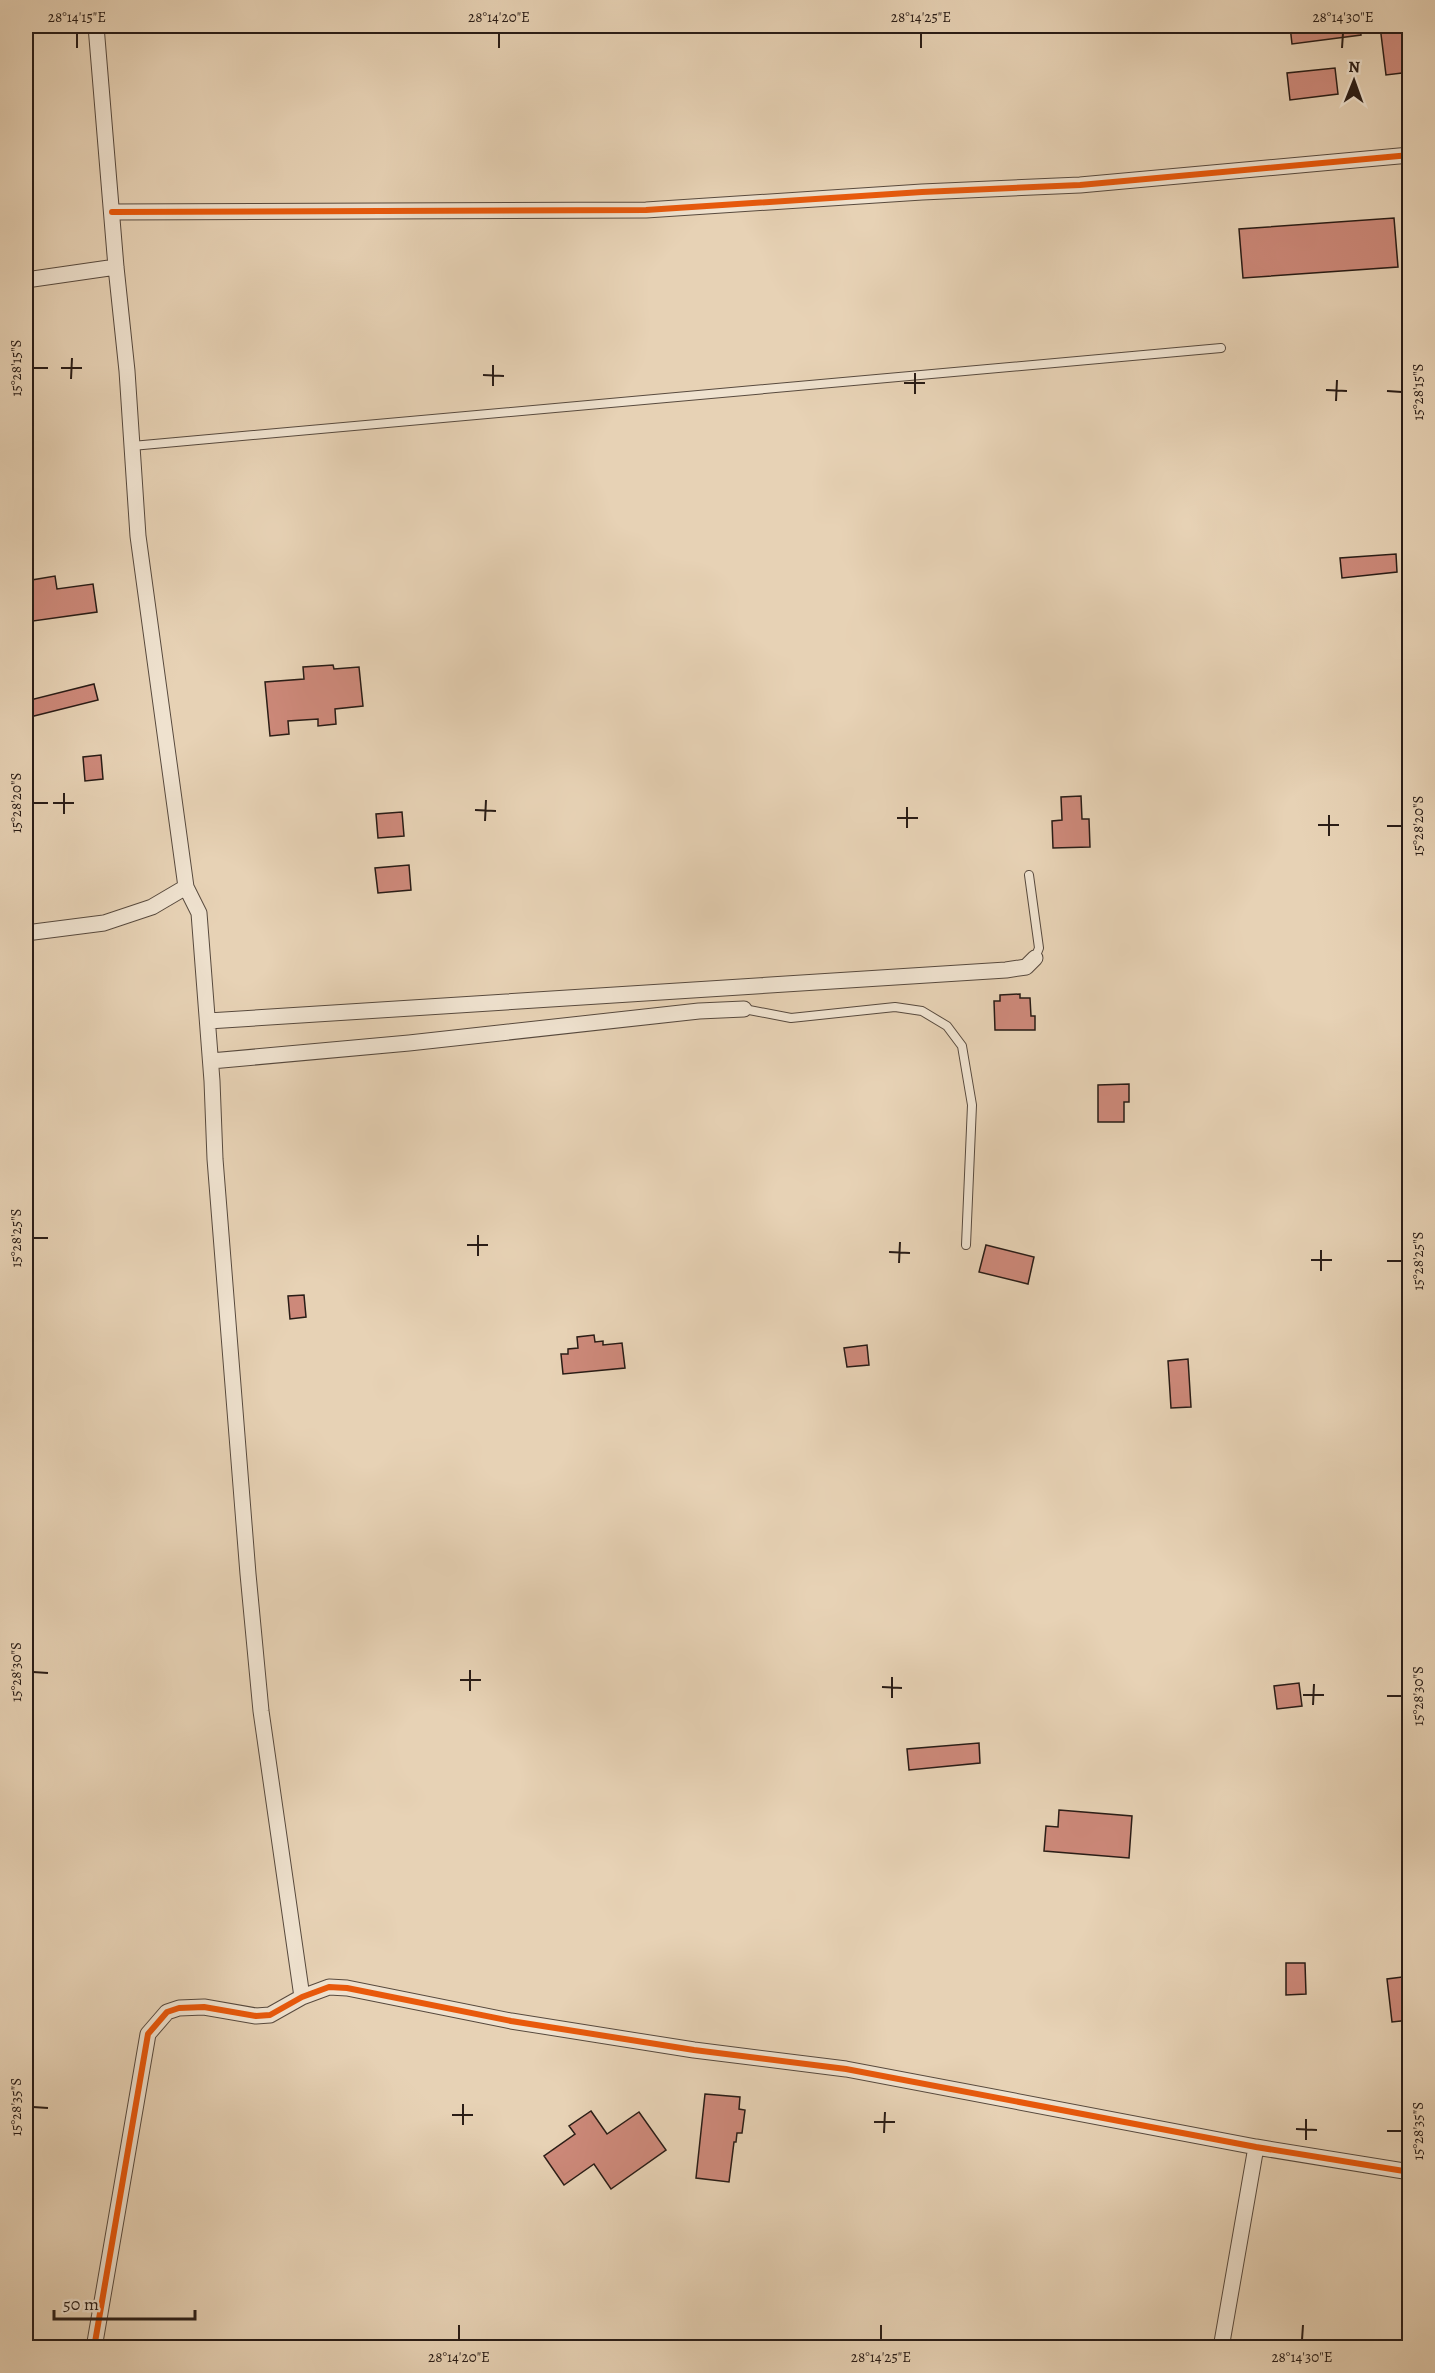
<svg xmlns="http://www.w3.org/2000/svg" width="1435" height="2373" font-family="Alegreya,serif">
<rect width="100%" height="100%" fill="#e7d2b5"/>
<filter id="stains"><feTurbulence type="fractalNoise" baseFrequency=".00333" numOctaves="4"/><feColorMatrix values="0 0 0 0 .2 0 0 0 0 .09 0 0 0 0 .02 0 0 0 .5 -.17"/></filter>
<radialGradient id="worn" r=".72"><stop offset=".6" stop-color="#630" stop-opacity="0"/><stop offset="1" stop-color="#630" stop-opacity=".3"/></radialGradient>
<path fill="#cd897a" stroke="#291c16" stroke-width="1.5" d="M1290 26H1360L1361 35 1292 44Z
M1380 26H1410V72L1386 75Z
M1335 68 1338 94 1290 100 1287 73Z
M1394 218 1398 267 1243 278 1239 229Z
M1396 554 1397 572 1342 578 1340 558Z
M55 576 57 589 93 584 97 612 26 622V581Z
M333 665 334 669 359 667 363 706 335 709 336 724 318 726V719L288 721 289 734 270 736 265 682 304 679 303 667Z
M94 684 98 700 26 718V701Z
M101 755 103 779 85 781 83 757Z
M1081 796 1082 819H1089L1090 847 1053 848 1052 821 1062 820 1061 797Z
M402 812 404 836 378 838 376 814Z
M409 865 411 890 378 893 375 868Z
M1020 994V998H1030L1031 1016H1035V1030H995L994 1001H1000V995Z
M1129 1084V1102H1124V1122H1098V1085Z
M986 1245 1034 1257 1028 1284 979 1272Z
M304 1295 306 1317 290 1319 288 1296Z
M594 1335 595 1342 603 1341V1345L622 1343 625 1368 563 1374 561 1354H568V1349L578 1348 577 1337Z
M867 1345 869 1365 847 1367 844 1348Z
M1188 1359 1191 1407 1171 1408 1168 1361Z
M1299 1683 1302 1706 1277 1709 1274 1686Z
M979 1743 980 1763 909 1770 907 1749Z
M1059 1810 1132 1816 1129 1858 1044 1851 1046 1826 1058 1827Z
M1286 1963H1305L1306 1994 1286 1995Z
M1410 1976V2020L1392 2022 1387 1979Z
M705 2094 740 2097 739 2109 745 2110 742 2133H737L736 2142H734L729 2182 696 2178Z
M591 2111 607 2134 639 2112 666 2150 611 2189 594 2164 564 2185 544 2156 575 2134 569 2126Z"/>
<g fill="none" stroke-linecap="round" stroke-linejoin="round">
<defs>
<path id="service" d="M132 446 1221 348
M1029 875 1039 948 1035 958
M744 1009 791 1018 895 1007 922 1011 947 1026 962 1046 972 1105 966 1245"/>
<path id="minor" d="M112 212 646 210 922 192 1080 185 1410 155
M26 280 116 267
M186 887 199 913 212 1081 215 1159 248 1574 261 1711 302 1997
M26 933 104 923 152 907 186 887 138 536 127 371 116 267 96 26
M208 1021 1006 970 1026 967 1035 958
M211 1061 409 1043 699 1011 744 1009
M94 2348 148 2034 167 2012 179 2008 204 2007 256 2016 270 2015 302 1997 329 1987 347 1988 511 2021 694 2050 846 2069 1256 2147 1410 2172
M1221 2348 1256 2147"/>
</defs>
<use href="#service" stroke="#584a3e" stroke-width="10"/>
<use href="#minor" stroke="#584a3e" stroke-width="17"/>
<use href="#service" stroke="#efe2cf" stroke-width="8"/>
<use href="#minor" stroke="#efe2cf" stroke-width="15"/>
<defs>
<path id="cycleway" d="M112 212 646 210 922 192 1080 185 1410 155
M94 2348 148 2034 167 2012 179 2008 204 2007 256 2016 270 2015 302 1997 329 1987 347 1988 511 2021 694 2050 846 2069 1256 2147 1410 2172"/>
</defs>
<use href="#cycleway" stroke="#efe2cf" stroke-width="10"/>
<use href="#cycleway" stroke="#e8590c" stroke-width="6"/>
</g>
<path fill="none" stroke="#291c16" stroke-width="2" d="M77 48V33M499 48V33M921 48V33M1342 48 1343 33M33 368H48M61 368H82M483 375 504 376M71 379 72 358M904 383H925M493 386V365M1326 390 1347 391M1387 391 1402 392M915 394V373M1336 401 1337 380M33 803H48M53 803H74M475 810 496 811M64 814V793M897 818H918M485 821 486 800M1318 825H1339M1387 826H1402M907 828V807M1329 836V815M33 1238H48M467 1245H488M889 1252 910 1253M478 1256V1235M1311 1260H1332M1387 1261H1402M899 1263 900 1242M1321 1271V1250M33 1672 48 1673M460 1680H481M882 1687 902 1688M470 1691V1670M1303 1695H1324M1387 1696H1402M892 1698V1677M1313 1705 1314 1684M33 2107 48 2108M452 2115H473M874 2122H895M463 2125V2104M1296 2129 1317 2130M1387 2131H1402M884 2133 885 2112M1306 2140V2119M459 2340V2325M881 2340V2325M1302 2340 1303 2325"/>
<rect width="1435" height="2373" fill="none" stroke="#e7d2b5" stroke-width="66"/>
<g transform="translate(1354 81) rotate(1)" stroke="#efe2cf" stroke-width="4.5" paint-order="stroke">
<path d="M0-4.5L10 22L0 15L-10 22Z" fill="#291c16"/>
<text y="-9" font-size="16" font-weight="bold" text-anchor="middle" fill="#291c16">N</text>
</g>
<path d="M54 2310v9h141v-9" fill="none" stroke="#291c16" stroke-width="3"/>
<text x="63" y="2310" font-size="18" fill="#291c16" stroke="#efe2cf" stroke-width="4.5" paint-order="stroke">50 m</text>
<rect x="33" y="33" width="1369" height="2307" fill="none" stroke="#291c16" stroke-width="2"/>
<g font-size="15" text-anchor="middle" fill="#291c16">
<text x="77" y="22">28°14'15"E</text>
<text x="499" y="22">28°14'20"E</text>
<text x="921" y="22">28°14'25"E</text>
<text x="1343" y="22">28°14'30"E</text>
<text transform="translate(16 368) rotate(-90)" y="5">15°28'15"S</text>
<text transform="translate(1418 392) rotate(-90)" y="5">15°28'15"S</text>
<text transform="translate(16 803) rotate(-90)" y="5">15°28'20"S</text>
<text transform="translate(1418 826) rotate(-90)" y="5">15°28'20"S</text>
<text transform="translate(16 1238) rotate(-90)" y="5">15°28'25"S</text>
<text transform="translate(1418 1261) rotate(-90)" y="5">15°28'25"S</text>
<text transform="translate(16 1672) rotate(-90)" y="5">15°28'30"S</text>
<text transform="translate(1418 1696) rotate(-90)" y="5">15°28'30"S</text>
<text transform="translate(16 2107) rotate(-90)" y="5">15°28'35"S</text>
<text transform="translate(1418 2131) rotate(-90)" y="5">15°28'35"S</text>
<text x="459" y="2362">28°14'20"E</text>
<text x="881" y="2362">28°14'25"E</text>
<text x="1302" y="2362">28°14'30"E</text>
</g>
<rect width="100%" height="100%" filter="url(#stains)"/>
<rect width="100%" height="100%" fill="url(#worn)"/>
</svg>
